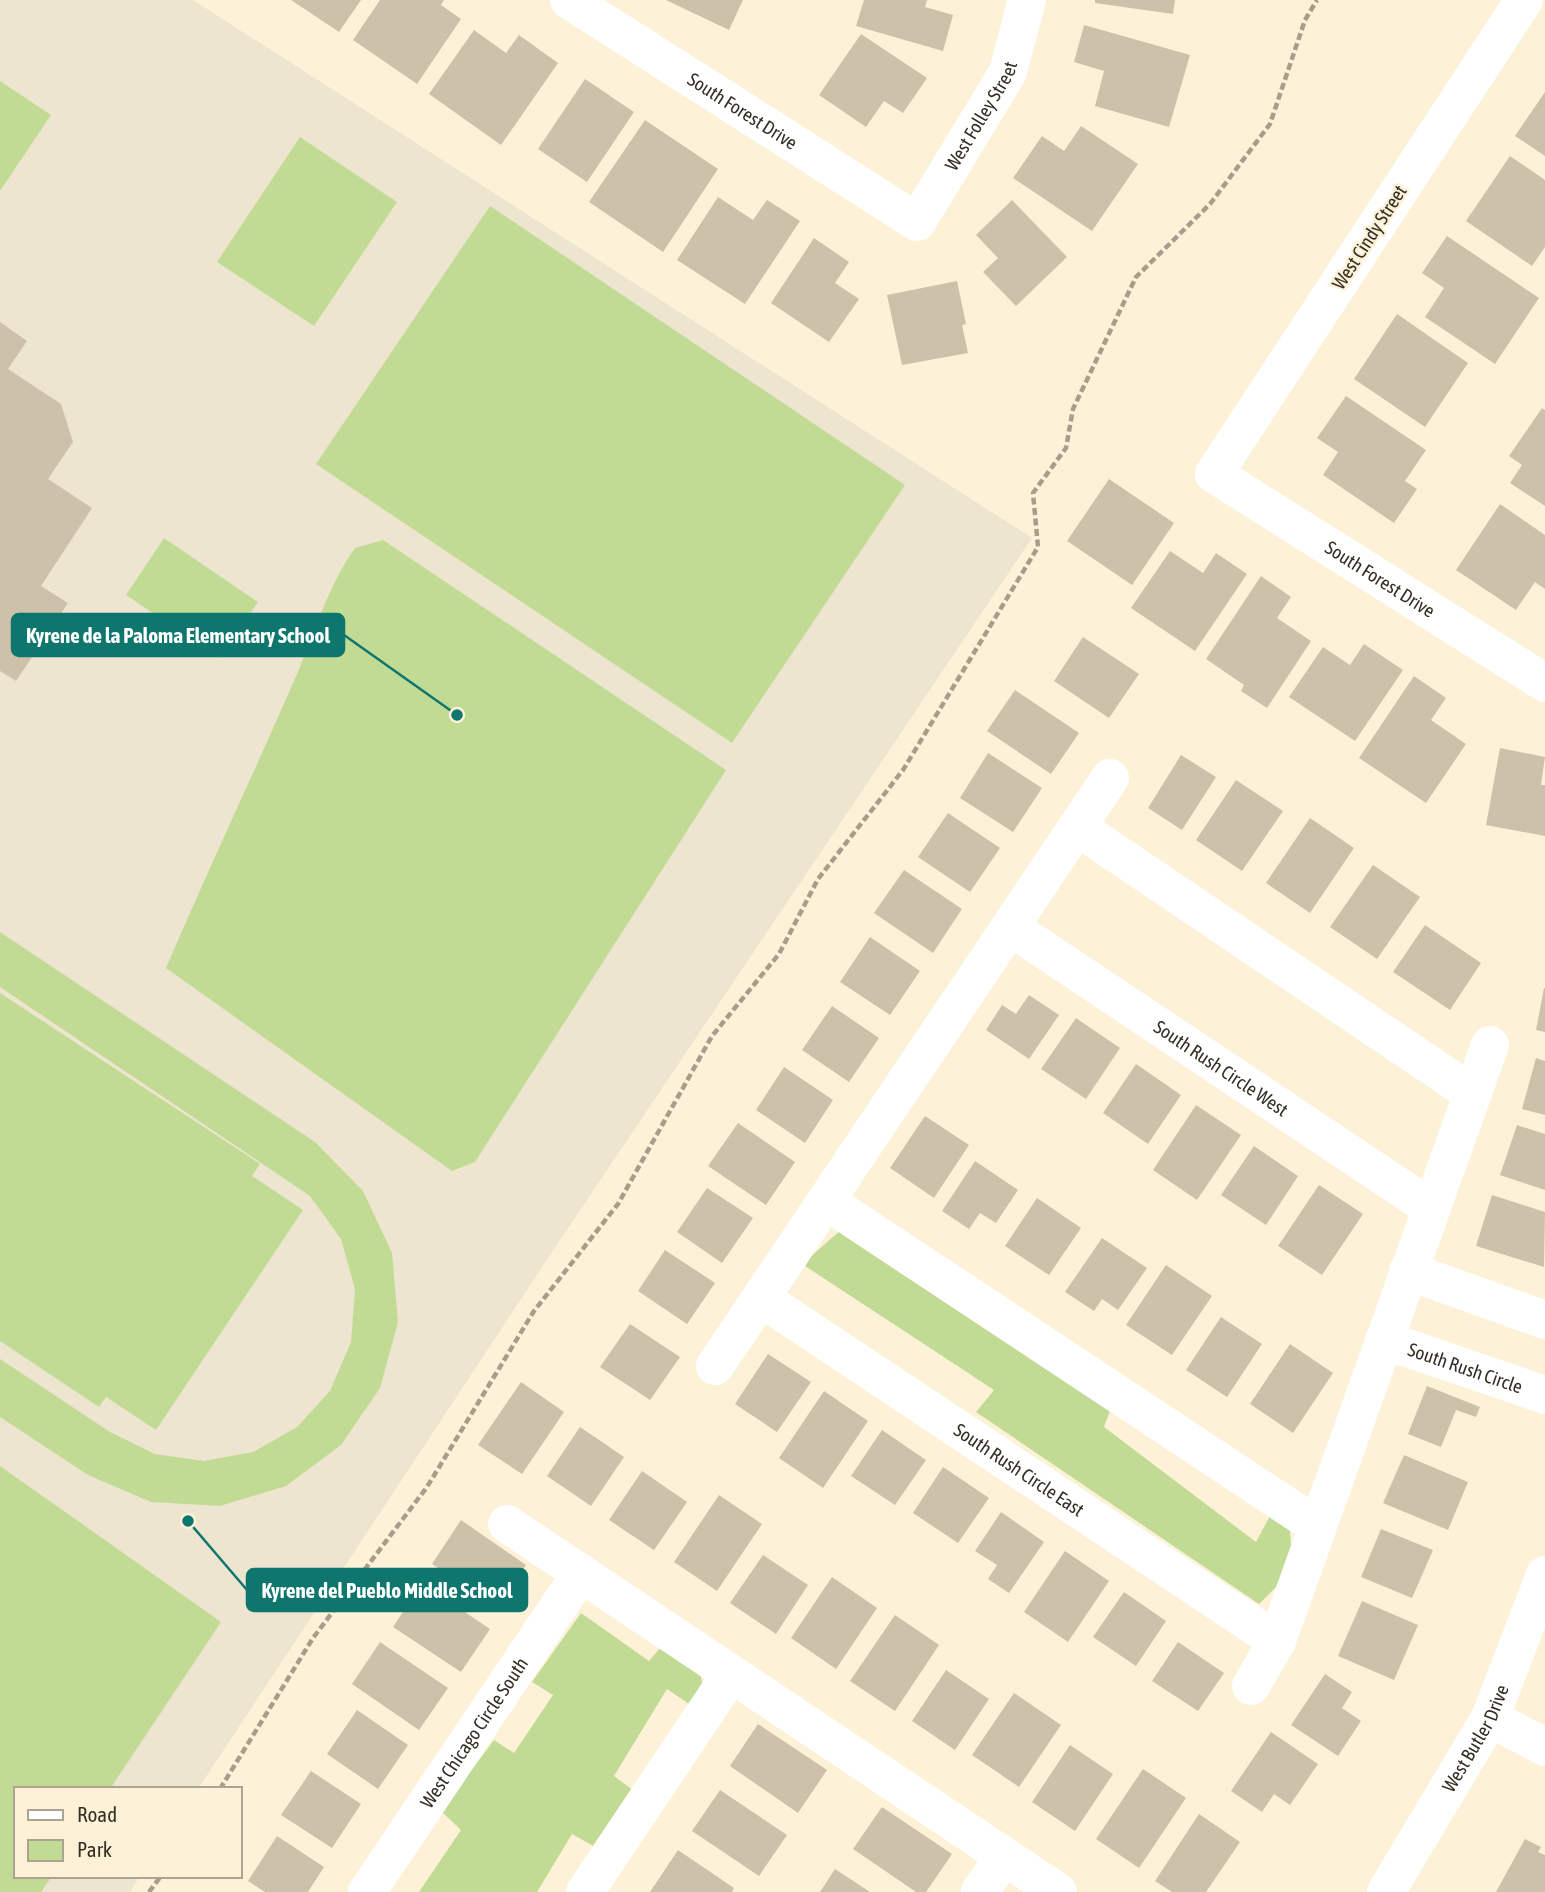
<svg xmlns="http://www.w3.org/2000/svg" width="1545" height="1892" font-family="'Asap Condensed',sans-serif">
<rect width="100%" height="100%" fill="#fdf2d8"/>
<path fill="#ede5d0" d="M0 0H193L1032 538 552 1252 198 1789H16V1876H140L130 1892H0Z"/>
<path fill="#c2db94" d="M0 81 51 115 0 191Z
M300 137 397 202 314 326 217 262Z
M490 206 905 485 732 743 316 464Z
M164 538 258 602 220 658 126 595Z
M383 540 726 770 475 1162 452 1171 166 968C208 870 254 773 297 674 315 631 328 586 355 548Z
M0 932 315 1142 363 1191 392 1253 398 1322 380 1388 341 1445 286 1486 220 1506 151 1502 88 1475 0 1417V1359L110 1432 155 1454 204 1461 253 1452 297 1427 330 1391 351 1342 355 1289 341 1239 310 1196 0 987Z
M0 993 260 1164 252 1176 303 1210 156 1430 106 1397 99 1407 0 1341Z
M849 1223 1111 1408 1104 1427 1256 1542 1272 1512 1290 1531 1293 1570 1259 1604 976 1412 994 1390 802 1264Z
M0 1466 221 1622 110 1789H16V1876H52L41 1892H0Z
M581 1613 649 1661 667 1640 698 1661 704 1694 689 1704 667 1689 614 1776 634 1791 595 1847 572 1834 537 1892H419L461 1830 441 1811 494 1740 514 1753 553 1695 532 1682Z"/>
<path fill="#cdc2a9" d="M291 0H361L339 32Z
M380 0H444L441 5 461 19 417 84 353 40Z
M666 0H743L729 30Z
M864 0H927L925 7 953 15 943 51 856 26Z
M1095 0H1175L1173 14 1095 3Z
M1084 25 1190 55 1169 127 1095 106 1104 71 1074 62Z
M474 30 506 53 519 35 558 63 501 145 429 94Z
M861 34 927 78 903 113 884 101 866 127 819 95Z
M585 79 634 112 587 182 538 149Z
M1545 92V156L1515 136Z
M645 120 718 169 663 252 589 202Z
M1081 126 1138 164 1092 231 1013 178 1042 136 1064 151Z
M1510 156 1545 180V247L1532 266 1466 221Z
M718 197 753 220 767 200 800 221 745 304 677 260Z
M1012 200 1067 257 1016 306 983 272 998 258 976 235Z
M1447 236 1539 298 1495 364 1425 317 1444 288 1422 273Z
M814 238 849 262 835 283 859 299 829 342 771 303Z
M957 281 966 324 962 325 968 353 902 365 887 295Z
M1397 314 1468 363 1425 427 1354 379Z
M0 322 27 341 8 369 61 404 73 442 48 479 92 508 41 586 68 603 16 681 0 671Z
M1346 396 1426 450 1405 481 1417 489 1394 523 1323 475 1338 452 1317 438Z
M1542 408 1545 410V506L1510 483 1522 465 1509 456Z
M1109 479 1174 523 1132 585 1067 541Z
M1500 504 1545 535V589L1535 582 1516 610 1456 570Z
M1170 551 1203 573 1216 553 1247 574 1195 651 1131 608Z
M1261 576 1291 597 1277 618 1311 641 1267 708 1241 691 1244 685 1206 659Z
M1083 637 1139 674 1109 718 1054 681Z
M1364 644 1403 670 1355 741 1289 697 1323 647 1350 665Z
M1414 676 1446 698 1431 720 1466 744 1426 803 1359 758Z
M1015 690 1079 733 1051 774 987 731Z
M1500 748 1545 757 1541 785H1545V836L1486 825Z
M988 753 1042 788 1013 832 960 798Z
M1181 755 1216 777 1182 830 1148 808Z
M1236 780 1283 811 1242 871 1196 840Z
M948 813 1000 848 970 892 918 857Z
M1310 818 1354 848 1310 913 1266 883Z
M1373 865 1420 897 1377 959 1330 927Z
M904 870 962 909 933 953 874 913Z
M1425 925 1481 963 1450 1010 1393 972Z
M870 937 920 971 890 1015 840 982Z
M1544 988H1545V1032L1536 1030Z
M1029 995 1059 1015 1029 1059 986 1030 1002 1005 1016 1014Z
M832 1006 879 1038 849 1082 802 1050Z
M1076 1018 1120 1048 1086 1099 1041 1069Z
M1536 1058 1545 1061V1115L1522 1109Z
M1136 1064 1181 1095 1148 1144 1103 1113Z
M784 1067 833 1100 805 1143 756 1110Z
M1196 1105 1241 1135 1197 1200 1153 1170Z
M925 1116 969 1145 934 1198 890 1168Z
M738 1123 795 1162 766 1205 708 1166Z
M1517 1125 1545 1134V1190L1500 1175Z
M1254 1146 1298 1176 1266 1225 1221 1195Z
M975 1161 1018 1190 996 1223 980 1213 969 1229 942 1211Z
M1319 1185 1363 1214 1322 1275 1278 1246Z
M707 1188 753 1218 722 1263 677 1232Z
M1492 1195 1545 1212 1544 1267 1476 1246Z
M1037 1198 1081 1228 1049 1275 1005 1246Z
M1102 1238 1147 1268 1118 1310 1102 1299 1094 1311 1065 1292Z
M665 1250 715 1283 687 1324 638 1291Z
M1166 1265 1212 1296 1172 1355 1126 1325Z
M1221 1317 1262 1344 1227 1397 1186 1370Z
M630 1324 680 1357 650 1400 600 1367Z
M1290 1344 1333 1373 1293 1433 1250 1404Z
M768 1354 811 1382 777 1432 735 1404Z
M521 1382 564 1412 522 1474 478 1445Z
M1427 1386 1480 1407 1476 1417 1456 1410 1441 1447 1408 1434Z
M824 1391 868 1421 823 1488 779 1458Z
M580 1427 624 1457 591 1506 547 1476Z
M882 1430 926 1460 895 1505 851 1476Z
M1404 1455 1468 1482 1448 1530 1383 1503Z
M943 1467 989 1498 958 1543 913 1513Z
M642 1471 687 1502 654 1550 609 1520Z
M719 1495 762 1524 717 1591 674 1562Z
M1001 1512 1044 1542 1009 1593 988 1579 997 1565 975 1551Z
M461 1520 526 1565 497 1608 432 1564Z
M1381 1529 1433 1550 1412 1598 1361 1577Z
M1065 1551 1109 1581 1068 1642 1024 1612Z
M763 1555 808 1585 776 1634 730 1603Z
M832 1577 877 1608 836 1669 791 1638Z
M422 1583 490 1629 461 1672 393 1627Z
M1124 1592 1166 1621 1136 1666 1093 1637Z
M1362 1601 1418 1625 1394 1680 1338 1656Z
M895 1615 939 1645 895 1711 850 1681Z
M380 1642 448 1688 419 1730 352 1684Z
M1178 1642 1224 1673 1198 1711 1152 1681Z
M946 1670 989 1699 955 1750 912 1721Z
M1325 1674 1352 1692 1342 1708 1361 1721 1338 1756 1291 1725Z
M1014 1693 1061 1725 1019 1787 972 1755Z
M357 1710 408 1745 378 1789 327 1754Z
M758 1724 827 1770 798 1813 730 1766Z
M1271 1732 1318 1764 1290 1805 1274 1794 1262 1812 1231 1791Z
M1070 1745 1113 1774 1075 1831 1032 1802Z
M1143 1769 1186 1798 1139 1868 1096 1839Z
M311 1771 361 1804 332 1848 281 1815Z
M720 1790 787 1835 759 1876 692 1831Z
M882 1807 952 1854 926 1892H916L853 1849Z
M1199 1814 1240 1842 1206 1892H1172L1155 1881Z
M277 1836 324 1867 308 1892H265L248 1881Z
M1525 1839 1541 1847 1538 1852 1545 1855V1892H1496Z
M678 1850 734 1888 732 1892H650Z
M835 1869 870 1892H820Z"/>
<g fill="none" stroke-linecap="round" stroke-linejoin="round">
<path stroke="#a69e8b" stroke-width="4.5" stroke-dasharray="7 3.5" stroke-linecap="butt" d="M220 1789 313 1638 427 1487 534 1311 618 1204 712 1036 779 954 818 879 903 770 1038 547 1033 493 1066 448 1073 409 1136 277 1210 204 1270 124 1305 20 1317 0
M149 1892 161 1876"/>
<g stroke="#fff" stroke-width="38">
<path id="s1" d="M569 0 917 222 1008 72 1027 0"/>
<path id="s2" d="M1524 0 1214 474 1545 683"/>
<path d="M1077 827 1473 1094"/>
<path id="s3" d="M1010 927 1431 1208"/>
<path d="M826 1201 1317 1526"/>
<path d="M1408 1271 1545 1320"/>
<path id="s4" d="M761 1298 1277 1641"/>
<path id="s5" d="M1384 1340 1545 1395"/>
<path d="M715 1366 1110 778"/>
<path d="M507 1524 1058 1892"/>
<path d="M1251 1686 1277 1641 1490 1045"/>
<path d="M1490 1718 1545 1747"/>
<path id="s6" d="M367 1892 581 1573"/>
<path d="M585 1892 731 1674"/>
<path d="M980 1892 1004 1856"/>
<path id="s7" d="M1386 1892 1490 1718 1545 1575"/>
</g>
</g>
<g text-anchor="middle" stroke-width="5" stroke-linejoin="round" paint-order="stroke">
<g font-size="19" fill="#332f25" stroke="#fdf2d8">
<text dy="7" stroke="none"><textPath href="#s1" startOffset="206">South Forest Drive</textPath></text>
<text dy="7" stroke="none"><textPath href="#s1" startOffset="537">West Folley Street</textPath></text>
<text transform="translate(1369 237) rotate(-57)" y="7">West Cindy Street</text>
<text dy="7" stroke="none"><textPath href="#s2" startOffset="763">South Forest Drive</textPath></text>
<text dy="7" stroke="none"><textPath href="#s3" startOffset="254">South Rush Circle West</textPath></text>
<text dy="7" stroke="none"><textPath href="#s5" startOffset="86">South Rush Circle</textPath></text>
<text dy="7" stroke="none"><textPath href="#s4" startOffset="310">South Rush Circle East</textPath></text>
<text dy="7" stroke="none"><textPath href="#s6" startOffset="192">West Chicago Circle South</textPath></text>
<text dy="7" stroke="none"><textPath href="#s7" startOffset="178">West Butler Drive</textPath></text>
</g>
</g>
<path fill="none" stroke="#0f766e" stroke-width="2.5" d="M457 715L344 635M188 1521L247 1590"/>
<g fill="#0f766e" stroke="#fdf2d8" stroke-width="2.5">
<circle cx="457" cy="715" r="7"/>
<circle cx="188" cy="1521" r="7"/>
</g>
<g fill="#0f766e" stroke="#0f766e" stroke-width="2.5">
<rect x="12" y="614" width="332" height="42" rx="7"/>
<rect x="247" y="1569" width="280" height="42" rx="7"/>
</g>
<g font-size="21" text-anchor="middle" font-weight="bold" fill="#fff">
<text x="178" y="643">Kyrene de la Paloma Elementary School</text>
<text x="387" y="1598">Kyrene del Pueblo Middle School</text>
</g>
<rect x="14" y="1787" width="228" height="91" fill="#fdf2d8" stroke="#aca490" stroke-width="2"/>
<rect x="28" y="1810" width="35" height="10" fill="#ffffff" stroke="#aca490" stroke-width="2"/>
<text x="77" y="1822" font-size="21" fill="#332f25">Road</text>
<rect x="28" y="1840" width="35" height="21" fill="#c2db94" stroke="#aca490" stroke-width="2"/>
<text x="77" y="1857" font-size="21" fill="#332f25">Park</text>
</svg>
